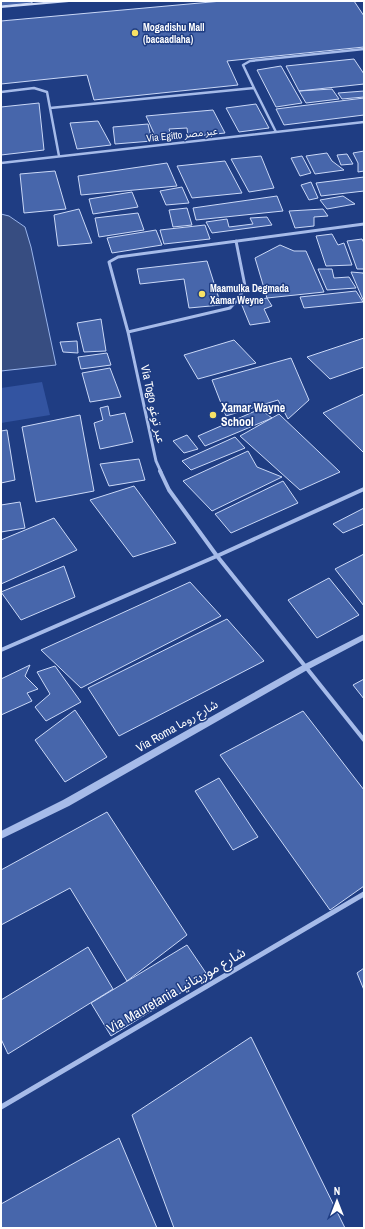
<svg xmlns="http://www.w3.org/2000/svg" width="365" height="1229" font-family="'Archivo Narrow','Noto Sans Arabic',sans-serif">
<rect width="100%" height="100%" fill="#1f3d83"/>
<path fill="#3354a1" d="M42 382 50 415 1 423V388Z"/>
<path fill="#374d81" stroke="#99b4eb" d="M1 214 9 216 25 227 31 247 56 365 1 371Z"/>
<path fill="#4766ab" stroke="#cad8f7" d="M1 1H32V3L1 6Z
M222 1H354L364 16V47L227 61 238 85 94 100 87 75 1 84V21Z
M354 59 364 74V84L299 91 286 66Z
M281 66 302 103 276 107 257 70Z
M332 89 339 99 306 103 299 91Z
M364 91V97L342 99 338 93Z
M364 98V115L284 125 276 109Z
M39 103 44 150 1 155V107Z
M256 104 269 128 239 132 226 108Z
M213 110 225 133 188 137 187 128 169 129 172 138 157 140 146 116Z
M98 121 111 145 77 149 70 123Z
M148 124 152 141 115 144 113 127Z
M364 151V171L358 172V163L353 153Z
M327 153 332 161 344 170 315 174 306 156Z
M347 154 353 164 341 165 337 155Z
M261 156 274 188 249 192 231 159Z
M302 156 311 173 300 176 291 158Z
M225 161 242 193 192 198 177 166Z
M167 163 177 186 81 195 78 176Z
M55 171 66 209 24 213 20 174Z
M364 177V191L321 196 316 183Z
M311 182 318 198 309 200 301 185Z
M182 187 189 203 166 205 160 191Z
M132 192 138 207 93 214 89 199Z
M277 196 283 211 196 220 193 208Z
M343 196 355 204 327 209 320 200Z
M187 208 192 225 173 227 169 210Z
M79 209 92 243 58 246 54 215Z
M323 209 328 216 314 217V226L295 228 289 211Z
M138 213 144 230 99 237 95 218Z
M267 217 272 225 212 233 206 222 227 219 229 227 253 224 250 218Z
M205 225 210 239 164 244 160 230Z
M156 230 162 245 112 253 107 238Z
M332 234 338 245 344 243 352 265 326 266 316 236Z
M362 239 364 243V269H357L347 241Z
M280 245 294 251H306L324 292 267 298 255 258Z
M207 261 221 305 189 308 184 279 140 284 137 269Z
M318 269H332L334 278 349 277 356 288 327 290Z
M351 272 363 273 364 276V302Z
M356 291 363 302 304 308 300 297Z
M267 298 272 306 264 309 270 322 250 325 241 303Z
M101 319 106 351 84 352 77 323Z
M364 338V367L330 379 307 357Z
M234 340 256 363 198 379 184 355Z
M77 341 78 353 63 352 60 342Z
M107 353 111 365 81 369 78 357Z
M291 358 309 400 288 419 278 400 226 416 212 380Z
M110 368 121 397 90 402 82 373Z
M364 394V453L323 413Z
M108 406 110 416 125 413 133 442 100 449 94 423 103 420 100 408Z
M260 409 272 418 205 446 198 436Z
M279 414 340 472 300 490 240 436Z
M80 415 94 491 36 502 22 427Z
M7 430 15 480 1 483V431Z
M187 435 198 449 184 453 173 441Z
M235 437 245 448 191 470 182 461Z
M248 451 257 467 282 477 212 511 183 481Z
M139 459 145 480 109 486 100 464Z
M283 481 298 503 231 533 215 514Z
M134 486 176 543 133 557 90 500Z
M20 502 25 528 1 532V505Z
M364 508V524L343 533 333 524Z
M54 518 77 550 1 584V540Z
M364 554V606L335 569Z
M64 566 75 597 21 620 1 592Z
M329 578 359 615 317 638 288 600Z
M190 582 221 616 81 688 41 650Z
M227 619 264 661 119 736 88 688Z
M30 665 25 676 38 689 27 693 32 701 1 715V679Z
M55 666 81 702 46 721 35 707 50 694 37 672Z
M364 679V699L353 685Z
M75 710 107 757 65 782 35 740Z
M303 711 364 790V886L330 910 220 755Z
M219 778 258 837 233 850 195 791Z
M107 812 187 935 127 981 70 888 1 925V870Z
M187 945 208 976 111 1036 91 1003Z
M88 947 113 989 8 1054 1 1039V1000Z
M364 968V990L357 973Z
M251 1037 345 1228H174L132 1115Z
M119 1138 157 1228H1V1204Z"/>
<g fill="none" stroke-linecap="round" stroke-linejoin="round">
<path stroke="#a6bbe9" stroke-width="2.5" d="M254 88 276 132
M1 92 34 88 47 92 50 108 254 88 243 65 250 61 364 49
M50 108 59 156
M1 163 364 122"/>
<path stroke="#a6bbe9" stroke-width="3" d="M128 332 230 308 239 298 245 286 236 241
M161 472 156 461 128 332 109 262 118 257 364 224"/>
<path stroke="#a6bbe9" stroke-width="4" d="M160 471 169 490 217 556 364 740
M1 650 217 556 364 489"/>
<path stroke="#a6bbe9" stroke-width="5" d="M1 1107 364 894"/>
<path fill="#a6bbe9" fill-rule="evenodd" d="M364 634V640L309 669 69 806 1 839V831L63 800 303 665Z"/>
<path fill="#d1dcf7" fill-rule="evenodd" d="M54 1H71L69 2 1 8V6Z"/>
</g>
<g fill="#f7e165" stroke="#1f3d83" stroke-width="1.5">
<circle cx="135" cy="33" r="4"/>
<circle cx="202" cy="294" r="4"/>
<circle cx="213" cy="415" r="4"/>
</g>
<g text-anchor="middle" stroke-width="3" stroke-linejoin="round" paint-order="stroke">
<g font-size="10" font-weight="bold" fill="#fff" stroke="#1f3d83" text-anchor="start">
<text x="143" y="31">Mogadishu Mall<tspan x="143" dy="12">(bacaadlaha)</tspan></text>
<text x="210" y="292">Maamulka Degmada<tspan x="210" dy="12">Xamar Weyne</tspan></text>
</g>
<g font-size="10" fill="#fff" stroke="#1f3d83">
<text transform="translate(182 134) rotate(-6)" y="4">Via Egitto عبر مصر</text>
</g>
<g font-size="12" fill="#fff" stroke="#1f3d83">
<text transform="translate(153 404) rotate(78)" y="4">Via Togo عبر توغو</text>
<text transform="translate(177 726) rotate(-30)" y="4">Via Roma شارع روما</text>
</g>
<g font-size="12" font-weight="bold" fill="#fff" stroke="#1f3d83" text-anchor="start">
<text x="221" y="412">Xamar Wayne<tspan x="221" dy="14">School</tspan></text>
</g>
<g font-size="14" fill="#fff" stroke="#1f3d83">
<text transform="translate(176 990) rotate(-30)" y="5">Via Mauretania شارع موريتانيا</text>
</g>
</g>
<rect width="365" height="1229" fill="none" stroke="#ffffff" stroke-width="4"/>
<g transform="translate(337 1201)" stroke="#1f3d83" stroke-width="3" paint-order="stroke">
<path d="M0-3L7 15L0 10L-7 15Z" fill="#ffffff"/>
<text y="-6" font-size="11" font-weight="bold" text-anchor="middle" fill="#ffffff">N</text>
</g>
</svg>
